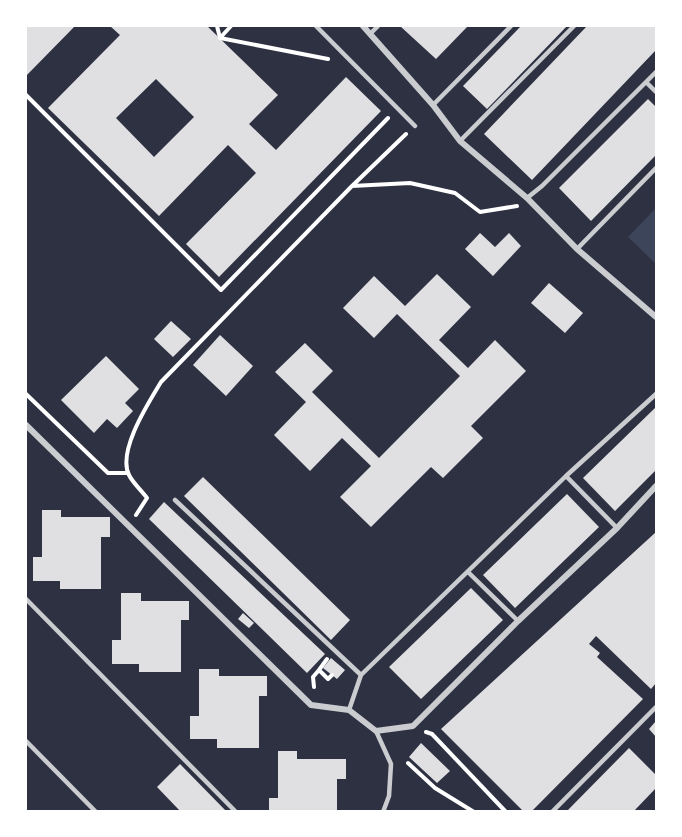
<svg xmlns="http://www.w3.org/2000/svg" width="682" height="837" font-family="Lora,serif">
<rect width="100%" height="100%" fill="#2d3142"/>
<path fill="#3c4559" d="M656 208V264L628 237Z"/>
<path fill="#e0e0e3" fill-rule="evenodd" d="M26 26H75L26 76Z
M110 26H207L278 95 249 124 276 150 346 77 381 111 219 277 186 244 256 173 228 145 159 216 48 108 120 35ZM156 79 194 117 154 157 116 118Z
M400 26H468L436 59Z
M521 26H567L487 109 463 86Z
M587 26H656V50L532 180 484 134Z
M648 99 656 107V155L591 221 559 188Z
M480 233 495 247 509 233 521 246 493 276 465 249Z
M437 274 471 307 439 340 468 368 495 340 526 371 471 426 483 438 443 478 431 467 371 527 340 497 371 466 342 438 310 471 274 435 306 402 275 372 305 343 333 371 312 392 379 458 460 376 397 314 374 338 343 308 374 276 405 306Z
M549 283 583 313 565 333 531 303Z
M171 321 191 339 173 357 154 339Z
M220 335 253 366 226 396 193 365Z
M106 356 139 389 125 403 133 411 117 428 107 419 94 433 61 400Z
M656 407V470L615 511 583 478Z
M203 477 350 620 331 640 184 496Z
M567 494 599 527 515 608 483 575Z
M164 502 325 654 307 673 149 519Z
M42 510H61V517H110V537H101V589H60V581H33V557H42Z
M656 532V683L651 689 596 636 589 644 600 653 597 657 643 699 531 812H524L441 729Z
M471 588 503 620 421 699 389 667Z
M121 593H141V601H189V620H181V672H139V664H112V640H121Z
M243 613 254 623 249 628 238 619Z
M331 658 345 670 337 679 323 668Z
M199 669H219V676H267V696H259V748H217V739H190V716H199Z
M656 721V737L649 729Z
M421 743 450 771 437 783 409 757Z
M629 748 656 775V788L633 812H566Z
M278 751H297V759H346V779H337V812H269V798H278Z
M180 764 227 812H181L157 787Z"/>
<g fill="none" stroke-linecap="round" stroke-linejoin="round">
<path stroke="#fff" stroke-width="4" d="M217 26 220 38
M220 38 328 59
M220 38 231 26
M26 95 221 290 388 118
M352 186 410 183 455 193 480 212 517 206
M26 394 108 473H128
M136 515 147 498C141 490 133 483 129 475 117 451 149 402 161 382L351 187 406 134
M319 670 327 659
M314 687 313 677 319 670 328 679 332 675
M426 732 432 734 506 812
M408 763 435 788 474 812"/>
<path stroke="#caccd0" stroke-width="4.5" d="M316 26 415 126
M371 33 378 26
M646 82 656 92
M433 105 511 26
M460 141 574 26
M527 198 542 186 656 72
M577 249 656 168
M175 500 361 675 349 710
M617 528 566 476 656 394
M468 572 518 621
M26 599 236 812
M361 675 566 476
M376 731 391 764 389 796 383 812
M26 741 96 812
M552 812 656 707"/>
<path stroke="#caccd0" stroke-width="6" d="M363 26 433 105 460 141 527 198 577 249 656 317
M26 425 311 705 349 710 376 731 413 726 518 621 617 528 656 486"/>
</g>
<rect width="682" height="837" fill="none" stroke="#ffffff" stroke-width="54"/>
</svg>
